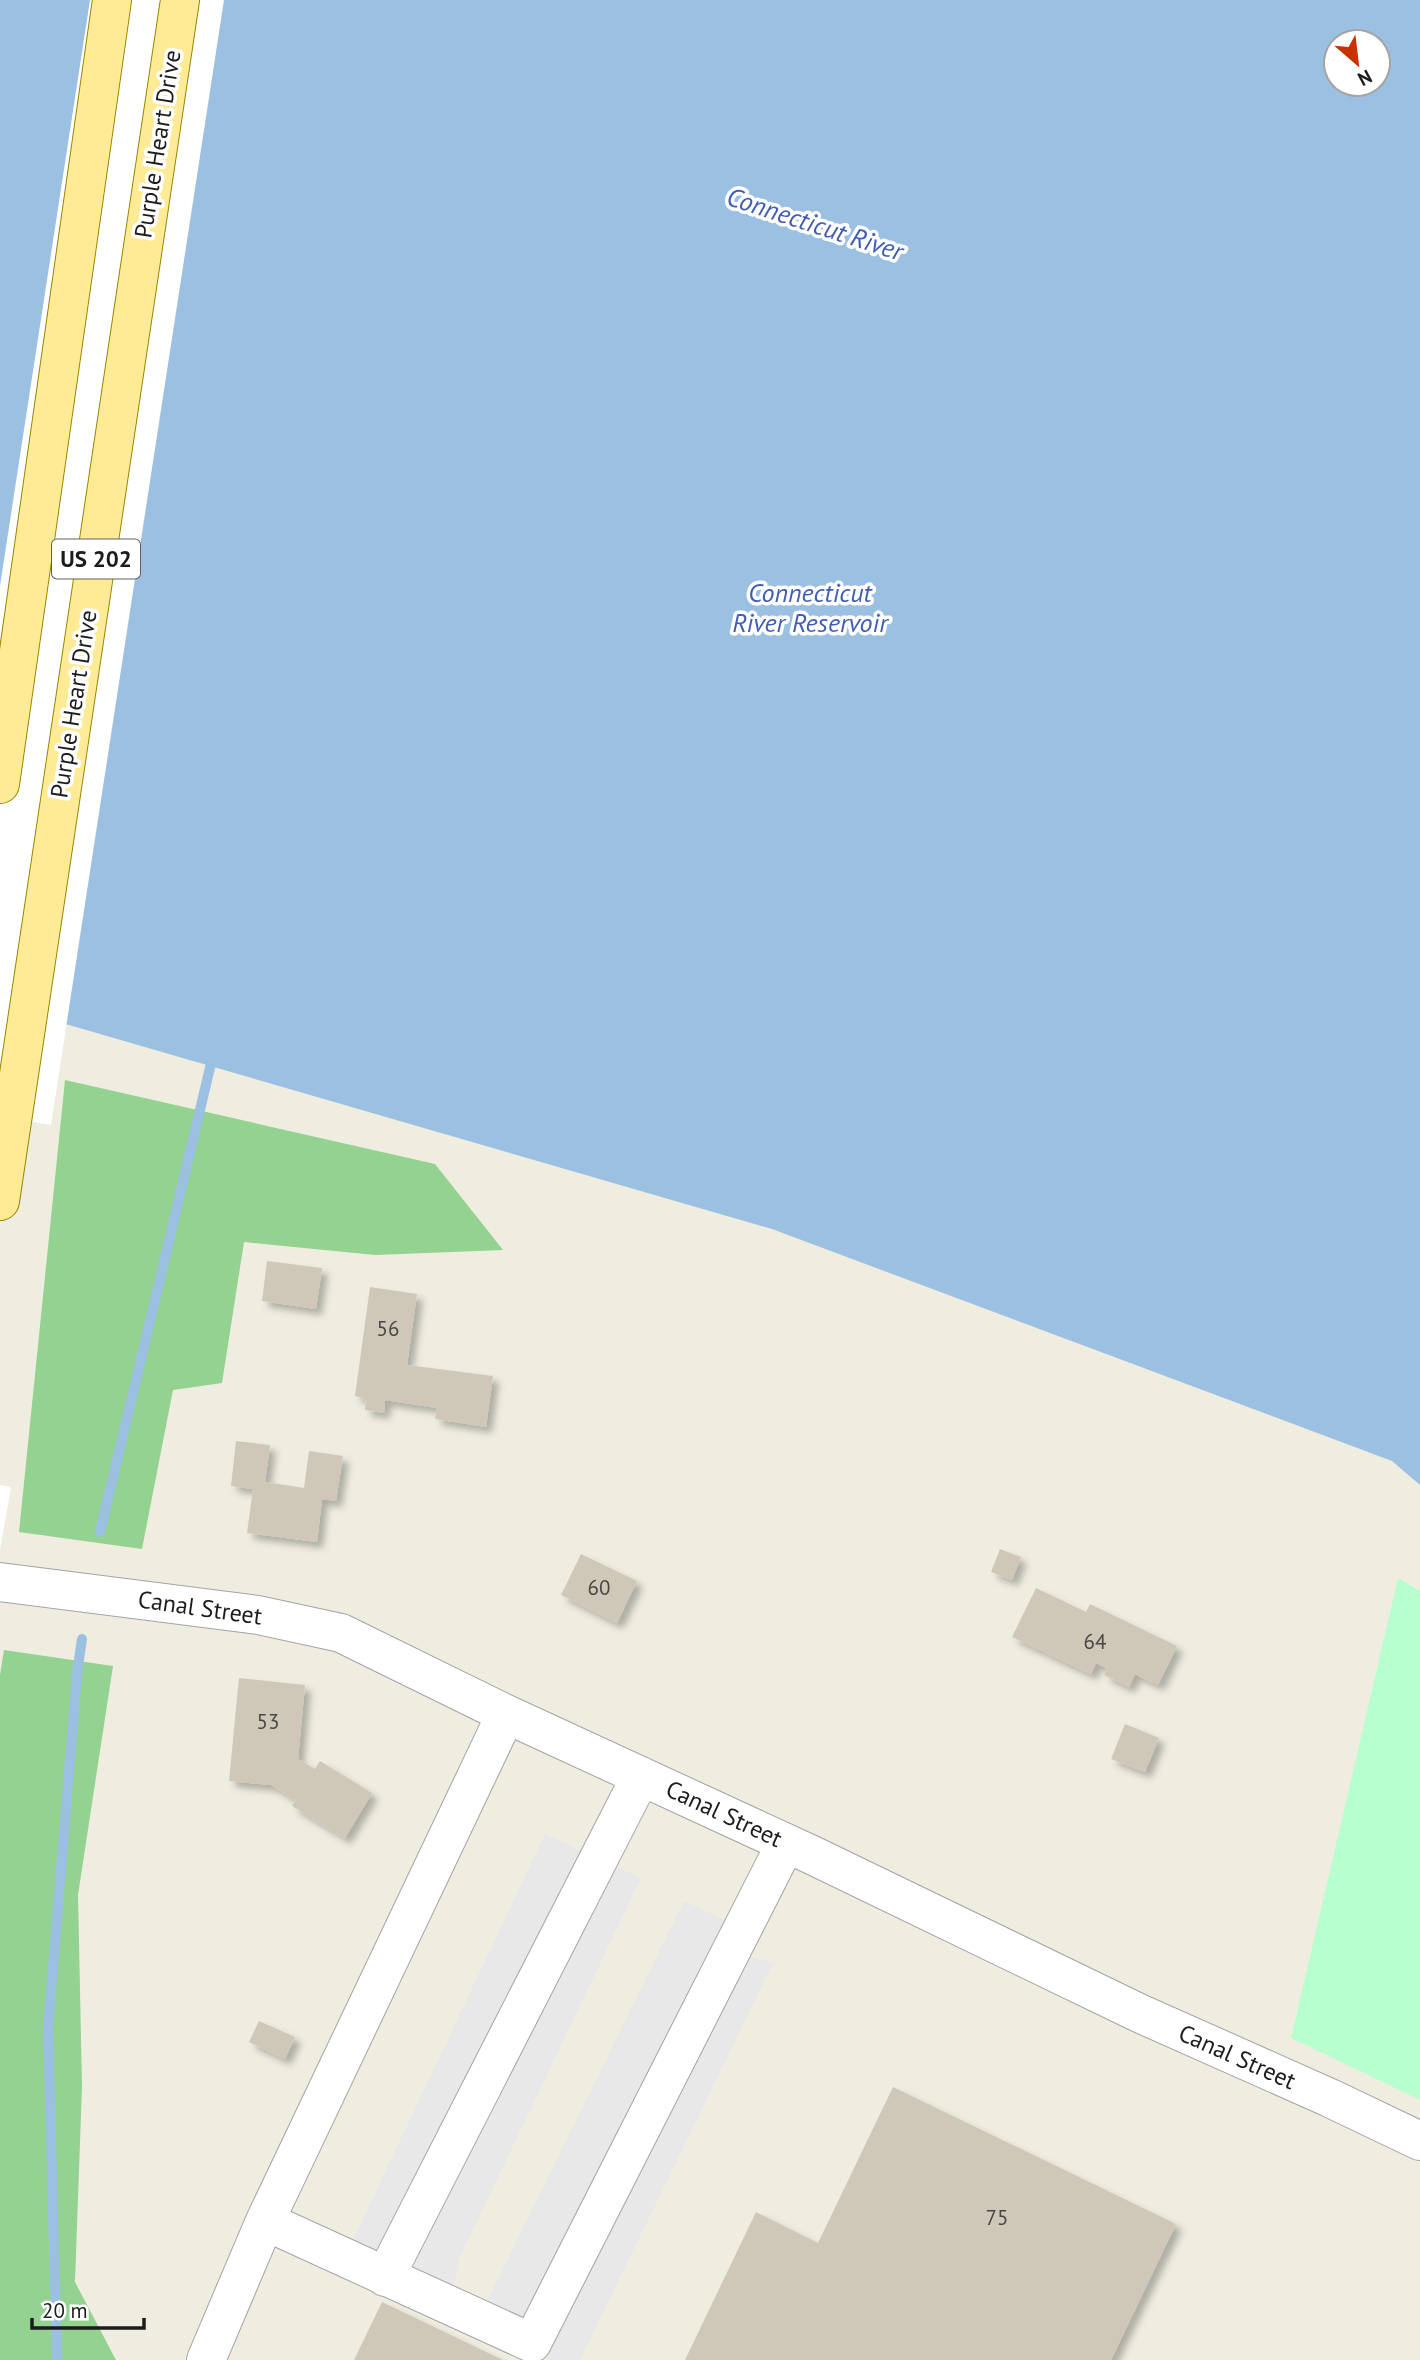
<svg xmlns="http://www.w3.org/2000/svg" width="1420" height="2360" font-family="'PT Sans',sans-serif">
<defs>
<filter id="shadow"><feDropShadow dx="6" dy="6" stdDeviation="3.5" flood-color="#0004"/></filter>
</defs>
<rect width="100%" height="100%" fill="#efede0"/>
<path fill="#93d290" d="M65 1080 435 1164 503 1250 375 1255 244 1242 222 1383 173 1390 142 1549 19 1532Z
M4 1650 113 1666 78 1895 82 2086 75 2282 116 2360H0V1675Z"/>
<path fill="#b7ffce" d="M1398 1578 1420 1591V2100L1291 2038Z"/>
<path fill="#e8e8e8" d="M545 1834 641 1878 459 2259 453 2288 487 2301 684 1901 752 1933 746 1955 773 1963 580 2360H550L342 2263Z"/>
<path fill="#9bc0e1" fill-rule="evenodd" d="M0 0H1420V1485L1392 1461 772 1229 0 1005ZM1336 42H1378V84H1336Z"/>
<path fill="#fff" d="M90 0H224L51 1125 0 1116V586Z
M0 1485 11 1487 0 1550Z"/>
<g fill="none" stroke-linecap="round" stroke-linejoin="round">
<path stroke="#9bc0e1" stroke-width="10" d="M100 1532 213 1055
M57 2360 48 2028 77 1673 82 1639"/>
</g>
<path fill="#cfc8b9" filter="url(#shadow)" d="M267 1261 322 1268 316 1309 262 1301Z
M370 1287 417 1294 407 1365 493 1376 486 1427 435 1419 437 1408 385 1400 384 1413 365 1410 366 1399 355 1396Z
M236 1441 270 1445 265 1482 304 1488 309 1451 343 1456 336 1501 322 1499 317 1542 247 1533 253 1489 231 1486Z
M1000 1549 1021 1557 1012 1580 991 1572Z
M581 1554 637 1581 617 1623 561 1595Z
M1036 1588 1086 1612 1090 1604 1177 1646 1158 1685 1135 1674 1129 1687 1104 1675 1107 1668 1096 1663 1091 1674 1012 1637Z
M239 1678 305 1685 298 1759 315 1769 320 1761 372 1793 345 1838 292 1806 296 1800 271 1785 229 1781Z
M1125 1724 1159 1738 1145 1772 1111 1759Z
M259 2021 295 2037 285 2059 249 2042Z
M893 2087 1176 2224 1111 2360H685L756 2212 818 2243Z
M382 2302 503 2360H354Z"/>
<g fill="none" stroke-linecap="round" stroke-linejoin="round">
<defs>
<path id="minor" d="M0 1582 258 1615 341 1633 506 1714 812 1855 1139 2013 1330 2098 1420 2141
M506 1714 265 2221 532 2343 786 1843
M385 2277 641 1776
M206 2360 265 2221"/>
<path id="major" d="M0 784 112 0
M0 1201 180 0"/>
</defs>
<use href="#minor" stroke="#a3a3a3" stroke-width="40"/>
<use href="#major" stroke="#948700" stroke-width="40"/>
<use href="#minor" stroke="#fff" stroke-width="38"/>
<use href="#major" stroke="#ffeb95" stroke-width="38"/>
</g>
<g text-anchor="middle" stroke-width="7" stroke-linejoin="round" paint-order="stroke">
<g font-size="21" fill="#494743">
<text x="388" y="1336">56</text>
<text x="599" y="1595">60</text>
<text x="1095" y="1649">64</text>
<text x="268" y="1729">53</text>
<text x="997" y="2225">75</text>
</g>
<rect fill="#fff" stroke="#606060" stroke-width="2" x="52" y="539.5" width="88" height="39" rx="5"/>
<g font-size="23" font-weight="bold" fill="#1c1c1c">
<text x="96" y="567">US 202</text>
</g>
<g font-size="24" fill="#1c1c1c" stroke="#fff">
<text transform="translate(158 144) rotate(-81)" y="8">Purple Heart Drive</text>
<text transform="translate(74 704) rotate(-81)" y="8">Purple Heart Drive</text>
<text transform="translate(200 1608) rotate(8)" y="8">Canal Street</text>
<text transform="translate(724 1814) rotate(25)" y="8">Canal Street</text>
<text transform="translate(1237 2057) rotate(24)" y="8">Canal Street</text>
</g>
<g font-size="26" font-style="italic" fill="#3f5db4" stroke="#fff">
<text transform="translate(815 224) rotate(18)" y="9">Connecticut River</text>
<text x="810" y="602">Connecticut<tspan x="810" dy="30">River Reservoir</tspan></text>
</g>
</g>
<g transform="translate(1357 63) rotate(152)"><circle r="33" fill="#ffffff" stroke="#a4a4a4" stroke-width="2"/>
<path d="M0-5L12 26L0 18L-12 26Z" fill="#c83100"/>
<text y="-10" font-size="19" font-weight="bold" text-anchor="middle" fill="#1c1c1c">N</text>
</g>
<path d="M32 2318v10h112v-10" fill="none" stroke="#1c1c1c" stroke-width="3.5"/>
<text x="42" y="2318" font-size="21" fill="#1c1c1c" stroke="#ffffff" stroke-width="5" paint-order="stroke">20 m</text>
</svg>
